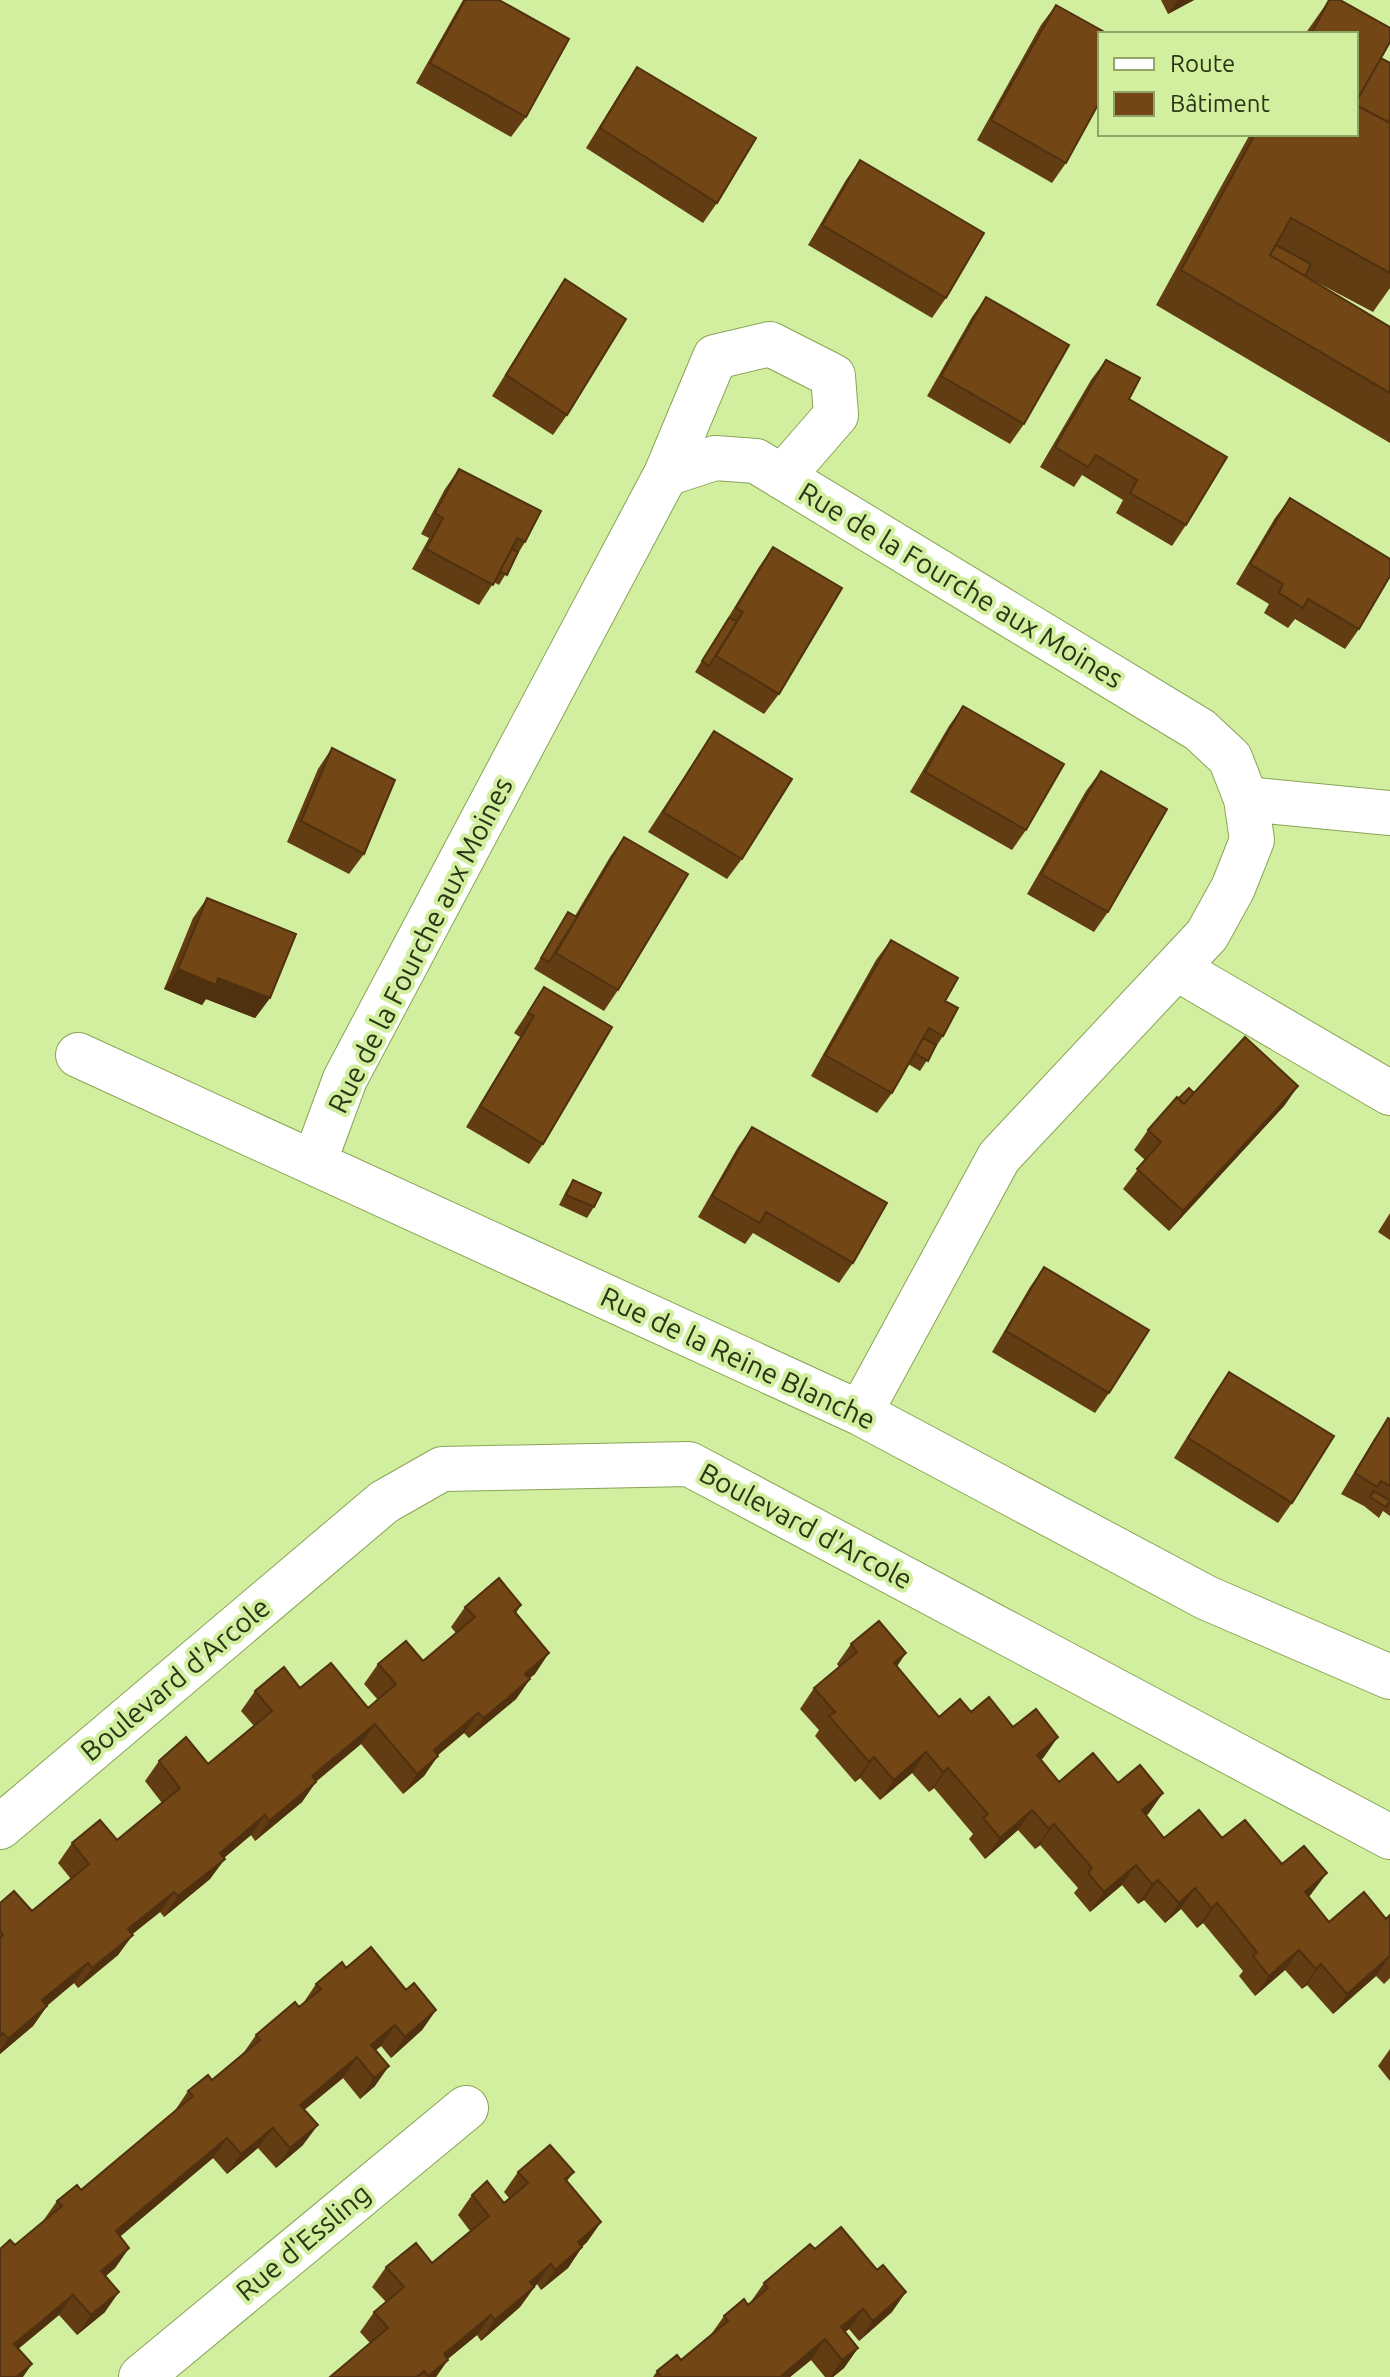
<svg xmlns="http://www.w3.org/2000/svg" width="1390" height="2377" font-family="Ubuntu,sans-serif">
<rect width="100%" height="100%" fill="#d2ef9f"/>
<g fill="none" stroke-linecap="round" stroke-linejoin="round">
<defs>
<path id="minor" d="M666 474 715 357 770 344 833 376 836 415 782 477
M1246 799 1390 813
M1176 968 1390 1093
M78 1055 860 1413 1207 1598 1390 1677
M314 1163 345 1079 666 474 715 458 756 461 1200 730 1230 758 1246 799 1252 840 1233 888 1207 935 999 1157 860 1413
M0 1827 384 1502 442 1469 689 1464 1390 1837
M141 2377 466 2108"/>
</defs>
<use href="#minor" stroke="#8aa457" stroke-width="46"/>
<use href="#minor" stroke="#fff" stroke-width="44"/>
</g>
<path fill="#623c12" d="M463 0H499L526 117 511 137 416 83Z
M1161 0H1194L1168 14Z
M1329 0H1340L1381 58 1390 63V288L1373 312 1305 276 1390 327V443L1156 305 1250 134H1356V34H1305Z
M1056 5 1066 163 1052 183 977 140 1041 25Z
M637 67 717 203 703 223 586 148 623 88Z
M860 160 946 298 932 318 808 245 846 180Z
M565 279 567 415 553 435 492 396 551 300Z
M986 297 1024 424 1010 444 927 396 972 317Z
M1106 360 1129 399 1186 525 1172 546 1116 513 1123 500 1082 475 1074 487 1040 467 1091 380Z
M459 469 525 542 499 585 494 582 479 605 412 569 429 538 421 534 445 489Z
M1290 498 1359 629 1345 649 1295 619 1288 628 1264 613 1269 604 1236 584 1275 518Z
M773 547 779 694 764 714 695 672 759 567Z
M963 706 1026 830 1012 850 910 792 949 726Z
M714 731 742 859 727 879 648 832Z
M332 748 364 854 349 874 287 842 318 769Z
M1101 771 1108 912 1094 932 1027 894 1086 791Z
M624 837 618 990 604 1011 534 969 568 912 575 916 610 857Z
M207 898 270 998 255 1018 206 999 202 1005 164 989 193 918Z
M891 940 945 1001 943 1036 920 1071 908 1064 892 1093 877 1113 811 1076 876 960Z
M544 987 543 1144 529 1164 466 1127 520 1037 514 1033Z
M1298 1086 1284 1106 1169 1231 1123 1189 1145 1160 1134 1150 1148 1130 1194 1093Z
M752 1127 853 1263 839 1283 753 1233 745 1244 698 1217 738 1147Z
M573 1180 594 1207 587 1218 559 1205 566 1191Z
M1390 1213V1240L1378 1232Z
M1044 1267 1109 1393 1095 1413 992 1352 1030 1287Z
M1229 1372 1292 1503 1278 1523 1174 1458 1215 1392Z
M1388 1418 1390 1419V1516L1383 1511 1379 1518 1364 1506 1341 1494 1374 1439Z
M521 1605 516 1613 535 1674 529 1678 530 1679 516 1699 469 1738 464 1733 438 1755 424 1776 403 1794 361 1744 316 1781 302 1802 255 1841 251 1835 224 1858 210 1879 164 1917 160 1912 132 1934 118 1955 78 1988 74 1983 47 2006 33 2026 0 2054V1903L32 1911 71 1879 58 1863 72 1843 117 1840 162 1803 145 1781 159 1761 208 1764 254 1726 241 1711 255 1691 300 1688 368 1708 378 1700 364 1684 378 1664 423 1661 456 1633 451 1627 465 1607Z
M851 1644 897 1666 939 1717 971 1712 1013 1727 1044 1757 1041 1760 1059 1782 1118 1783 1149 1813 1146 1816 1164 1838H1222L1282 1864 1312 1893 1309 1897 1329 1922 1386 1919 1390 1915V1978L1384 1984 1376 1976 1333 2014 1307 1985 1302 1989 1285 1970 1255 1996 1239 1976 1243 1971 1203 1923 1197 1928 1181 1909 1165 1923 1144 1900 1138 1904 1122 1885 1090 1912 1074 1893 1078 1888 1040 1845 1035 1849 1018 1830 985 1859 969 1839 973 1834 934 1788 929 1792 912 1773 880 1800 860 1778 855 1782 815 1736 819 1730 800 1709 814 1688 839 1667 837 1664Z
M346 1968 406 1990 436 2010 422 2030 391 2058 381 2046 376 2050 375 2086 360 2099 343 2078 304 2110 303 2145 276 2168 258 2148 227 2174 213 2158 120 2236 129 2248 115 2268 106 2276 105 2312 77 2335 59 2315 18 2349 0 2377 15 2245 43 2221 57 2201 81 2190 174 2112 188 2091 212 2080 242 2055 256 2035 302 2005 316 1984Z
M1390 2049V2081L1378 2066Z
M518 2172H574L567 2181 601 2222 587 2242 582 2247 568 2268 541 2290 537 2284 520 2307 481 2341 477 2335 448 2359 436 2377H330L370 2343 360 2332 374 2312 386 2302 372 2287 386 2267 432 2263 470 2231 458 2215 472 2195 504 2203 509 2198 504 2192Z
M764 2283 892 2312 859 2341 849 2329 845 2332 858 2348 844 2368 833 2377H825L811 2360 790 2377H653L657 2371 681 2360 710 2336 724 2316 750 2303Z"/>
<path fill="#50310f" d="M1178 0H1194L1168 14Z
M178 969 218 978 270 998 255 1018 206 999 202 1005 164 989Z
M1298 1086 1284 1106 1169 1231 1183 1211Z
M549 1653 535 1674 510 1694 525 1674Z
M906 1653 892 1674 894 1663Z
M530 1679 516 1699 469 1738 484 1718Z
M478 1713 464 1733 420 1770 434 1750Z
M375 1724 361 1744 298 1797 312 1776Z
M1058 1737 1044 1757 1023 1775 1037 1755Z
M926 1752 912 1773 880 1800 894 1780Z
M438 1756 424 1776 403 1794 417 1774Z
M874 1757 860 1778 855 1782 869 1762Z
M948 1768 934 1788 929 1792 943 1772Z
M316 1782 302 1802 255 1841 269 1821Z
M1163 1793 1149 1813 1127 1831 1142 1810Z
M1032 1810 1018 1830 985 1859 1000 1838Z
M265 1815 251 1835 206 1873 220 1853Z
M1054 1824 1040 1845 1035 1849 1049 1829Z
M225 1859 210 1879 164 1917 178 1896Z
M1136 1865 1122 1885 1090 1912 1104 1892Z
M1327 1873 1312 1893 1290 1912 1305 1892Z
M1158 1880 1144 1900 1138 1904 1152 1884Z
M1195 1888 1181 1909 1165 1923 1179 1903Z
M174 1892 160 1912 114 1949 128 1929Z
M1217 1903 1203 1923 1197 1928 1211 1908Z
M133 1935 118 1955 78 1988 92 1968Z
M1299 1950 1285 1970 1255 1996 1269 1976Z
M1390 1956 1376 1976 1333 2014 1347 1994Z
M88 1963 74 1983 28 2020 42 2000Z
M1321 1964 1307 1985 1302 1989 1316 1969Z
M47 2006 33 2026 0 2054V2050L8 2039Z
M436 2010 422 2030 391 2058 405 2037Z
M395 2025 381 2046 361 2062 371 2045Z
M357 2057 343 2078 286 2125 300 2105Z
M389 2066 375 2086 360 2099 374 2078Z
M318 2125 303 2145 276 2168 290 2148Z
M273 2128 258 2148 227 2174 241 2154Z
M227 2138 213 2158 102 2252 116 2231Z
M601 2222 587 2242 564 2262 578 2242Z
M582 2247 568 2268 541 2290 555 2270Z
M129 2248 115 2268 87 2291 101 2271Z
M551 2264 537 2284 516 2302 530 2282Z
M534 2287 520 2307 481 2341 495 2320Z
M119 2292 105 2312 77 2335 91 2315Z
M906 2292 892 2312 859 2341 873 2321Z
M73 2295 59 2315 0 2364 14 2344Z
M863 2309 849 2329 829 2345 841 2327Z
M491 2315 477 2335 429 2374 444 2354Z
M825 2339 811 2360 790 2377H780Z
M858 2348 844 2368 833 2377H830L842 2360Z
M448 2360 436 2377H428V2376Z
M32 2364 23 2377H16Z"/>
<path fill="#724615" stroke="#50310f" stroke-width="2" d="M465 0H499L569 39 526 117 430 63Z
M1329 0H1340L1390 28V42L1356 102V34H1311Z
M1056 5 1108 34H1100V101L1066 163 991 120Z
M1381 58 1390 63V119L1388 122 1356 105V102Z
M637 67 756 138 717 203 600 128Z
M1356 105 1390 123V273L1291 218 1270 255 1390 327V393L1181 270 1255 134H1356Z
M860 160 984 233 946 298 822 225Z
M1276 245 1311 264 1305 276 1270 255Z
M565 279 626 319 567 415 506 375Z
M986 297 1069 345 1024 424 941 376Z
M1106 360 1140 378 1129 399 1227 457 1186 525 1130 493 1137 480 1096 455 1088 467 1055 447Z
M459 469 541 511 525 542 517 538 493 585 426 549 443 518 435 513Z
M1290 498 1390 559V576L1359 629 1308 599 1303 608 1279 593 1283 584 1250 564Z
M773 547 842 588 779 694 716 656 743 612 736 608Z
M512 549 518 552 507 575 500 571Z
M729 618 737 621 709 666 702 661Z
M963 706 1064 764 1026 830 925 772Z
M714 731 792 779 742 859 663 812Z
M332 748 395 780 364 854 301 821Z
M1101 771 1167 809 1108 912 1041 874Z
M624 837 688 874 618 990 556 953Z
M207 898 296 934 270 998 218 978 216 985 178 969Z
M568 912 577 917 549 962 541 958Z
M891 940 958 978 945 1001 958 1008 943 1036 929 1028 892 1093 825 1055Z
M544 987 612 1027 543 1144 480 1106 534 1016 528 1013Z
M1245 1037 1298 1086 1183 1211 1137 1169 1161 1142 1148 1130 1177 1097 1184 1104Z
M923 1038 936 1045 928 1061 915 1053Z
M1189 1088 1194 1093 1184 1104 1178 1099Z
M752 1127 887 1203 853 1263 766 1212 760 1223 712 1196Z
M573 1180 601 1193 594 1207 566 1195Z
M1044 1267 1149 1330 1109 1393 1006 1331Z
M1229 1372 1334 1436 1292 1503 1188 1438Z
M1388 1418 1390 1419V1486L1381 1481 1377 1487 1355 1473Z
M1374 1491 1390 1501 1386 1507 1370 1497Z
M499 1578 521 1605 514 1611 549 1653 525 1674 530 1679 484 1718 478 1713 434 1750 438 1756 417 1774 375 1724 312 1776 316 1782 269 1821 265 1815 220 1853 225 1859 178 1896 174 1892 128 1929 133 1935 92 1968 88 1963 42 2000 47 2006 8 2039 3 2033 0 2036V1938L3 1935 0 1931V1903L14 1891 32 1911 89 1864 72 1843 100 1820 117 1840 180 1788 159 1761 186 1737 208 1764 272 1711 255 1691 284 1667 300 1688 331 1663 368 1708 396 1684 378 1664 406 1641 423 1661 475 1617 465 1607Z
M879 1621 906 1653 894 1663 939 1717 960 1699 971 1712 989 1697 1013 1727 1036 1709 1058 1737 1037 1755 1059 1782 1093 1753 1118 1783 1140 1765 1163 1793 1142 1810 1164 1838 1199 1810 1222 1838 1245 1820 1282 1864 1304 1846 1327 1873 1305 1892 1329 1922 1364 1892 1386 1919 1390 1915V1956L1347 1994 1321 1964 1316 1969 1299 1950 1269 1976 1253 1956 1257 1952 1217 1903 1211 1908 1195 1888 1179 1903 1158 1880 1152 1884 1136 1865 1104 1892 1088 1873 1092 1868 1054 1824 1049 1829 1032 1810 1000 1838 983 1818 988 1814 948 1768 943 1772 926 1752 894 1780 874 1757 869 1762 829 1716 835 1712 814 1688 857 1652 851 1644Z
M371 1947 406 1990 414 1983 436 2010 405 2037 395 2025 371 2045 389 2066 374 2078 357 2057 300 2105 318 2125 290 2148 273 2128 241 2154 227 2138 116 2231 129 2248 101 2271 119 2292 91 2315 73 2295 14 2344 32 2364 16 2377H0V2249L10 2240 15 2245 62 2206 57 2201 77 2185 81 2190 193 2096 188 2091 208 2075 212 2080 260 2040 256 2035 295 2002 299 2007 321 1989 316 1984 342 1962 346 1968Z
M550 2145 574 2172 565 2179 601 2222 578 2242 582 2247 555 2270 551 2264 530 2282 534 2287 495 2320 491 2315 444 2354 448 2360 428 2376 424 2371 417 2377H330L388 2328 374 2312 404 2287 386 2267 416 2243 432 2263 489 2216 472 2195 487 2181 504 2203 528 2183 518 2172Z
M841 2227 877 2270 883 2265 906 2292 873 2321 863 2309 841 2327 858 2348 842 2360 825 2339 780 2377H661L657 2371 677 2355 681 2360 728 2321 724 2316 744 2299 748 2305 768 2288 764 2283 810 2244 815 2249Z"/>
<g text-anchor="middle" stroke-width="8" stroke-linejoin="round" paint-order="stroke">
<g font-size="28" fill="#2a3515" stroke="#d2ef9f">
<text transform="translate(961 585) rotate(31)" y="10">Rue de la Fourche aux Moines</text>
<text transform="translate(420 945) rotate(-63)" y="10">Rue de la Fourche aux Moines</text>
<text transform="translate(738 1358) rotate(25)" y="10">Rue de la Reine Blanche</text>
<text transform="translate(806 1526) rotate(28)" y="10">Boulevard d'Arcole</text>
<text transform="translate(175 1679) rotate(-40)" y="10">Boulevard d'Arcole</text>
<text transform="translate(303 2242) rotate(-40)" y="10">Rue d'Essling</text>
</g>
</g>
<rect x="1098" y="32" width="260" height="104" fill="#d2ef9f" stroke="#8fa568" stroke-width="2"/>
<rect x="1114" y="58" width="40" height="12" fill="#ffffff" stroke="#8fa568" stroke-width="2"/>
<text x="1170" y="72" font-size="24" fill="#2a3515">Route</text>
<rect x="1114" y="92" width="40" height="24" fill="#724615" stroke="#8fa568" stroke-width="2"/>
<text x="1170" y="112" font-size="24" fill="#2a3515">Bâtiment</text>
</svg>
